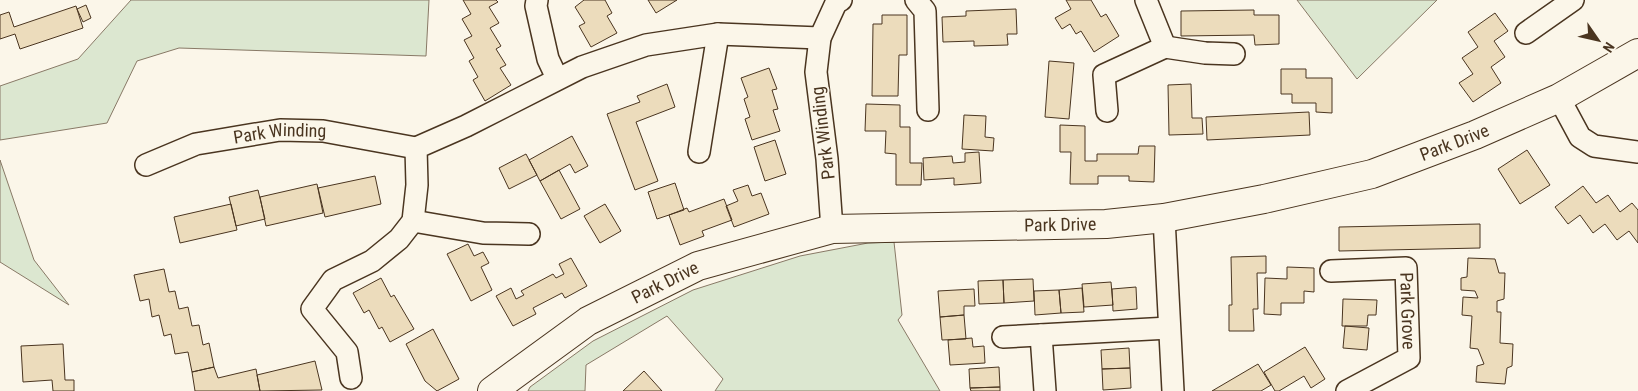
<svg xmlns="http://www.w3.org/2000/svg" width="1638" height="391" font-family="'Roboto Condensed',sans-serif">
<rect width="100%" height="100%" fill="#fbf6e9"/>
<path fill="#dce7d0" stroke="#887966" d="M131 0H429L426 56 179 48 137 61 107 123 0 140V86L78 59Z
M1297 0H1437L1357 79Z
M0 160 34 260 69 305 0 262Z
M894 242 902 315 898 320 940 391H715L723 379 667 316 586 365 585 391H528L530 387 593 341 693 290 800 256 868 243Z"/>
<path fill="#ecdcbc" stroke="#4a3520" d="M463 0H496L498 2 489 7 499 23 490 28 501 46 496 49 506 65 500 68 511 85 485 101 473 80 478 77 469 61 474 58 464 40 472 36 462 19 471 14Z
M584 0H605L612 13 607 16 617 33 591 47 579 26 585 23 575 7Z
M648 0H677L656 13Z
M1066 0H1091L1101 17 1106 14 1119 36 1094 52 1081 31 1076 34 1070 24 1062 29 1055 18 1071 9Z
M86 5 91 18 83 22 77 9Z
M76 6 83 28 20 49 15 34 0 39V15L9 12 14 27Z
M1016 9 1017 34H1007L1008 45 974 46V41L943 42 942 17 966 16V11Z
M1254 10V15H1279V44L1255 45 1254 35 1181 36V11Z
M1495 13 1508 31 1494 41 1505 57 1491 67 1501 83 1473 102 1459 83 1473 74 1462 58 1478 47 1468 32Z
M882 15H907V55H899L898 96H872L873 24H882Z
M1049 61 1074 63 1069 119 1045 117Z
M769 68 777 89 772 90 778 109 773 110 780 131 752 140 745 119 750 117 744 99 748 97 741 78Z
M1281 69H1306V78H1332V113L1316 112V103H1292V94H1281Z
M667 84 675 107 636 122 658 181 635 190 607 114 640 102 637 96Z
M1191 84 1192 118H1202L1203 134 1169 135 1168 85Z
M866 104 900 105V127H910V163H922L921 185H896V154L885 153 886 131H865Z
M1309 112 1310 135 1207 140 1206 117Z
M964 115 986 116 985 137 994 138 993 151 962 149Z
M1060 125 1085 126V161H1097V154H1138L1139 146H1155L1154 182 1129 181V176H1098V184H1070L1071 152H1060Z
M572 136 588 166 575 173 570 164 540 181 529 160Z
M775 140 786 174 765 181 754 147Z
M1527 150 1550 185 1520 204 1498 169Z
M979 152 981 183 954 185V178L924 180 923 158 952 156 953 163 965 162V153Z
M526 154 537 175 509 189 499 168Z
M559 170 580 209 561 219 540 181Z
M375 176 381 204 325 217 318 188Z
M675 183 684 210 657 219 648 192Z
M317 184 323 213 266 226 260 197Z
M748 185 752 196 761 193 769 214 734 227 726 206 738 201 733 190Z
M1583 186 1596 203 1608 195 1620 212 1632 203 1638 210V243L1629 231 1617 240 1605 224 1593 233 1580 215 1568 224 1555 207Z
M258 190 265 219 236 226 229 197Z
M724 199 732 220 702 231 704 236 680 245 669 215 687 208 689 212Z
M231 204 237 230 180 243 174 217Z
M605 204 621 231 600 243 584 216Z
M1480 224V248L1339 251V227Z
M468 244 474 256 483 252 489 263 481 267 492 290 471 301 447 254Z
M1266 256V273H1257L1258 309H1253L1254 331H1229V305H1232L1231 257Z
M571 258 587 286 565 298 562 293 533 308 536 314 513 326 496 296 511 288 516 299 524 295 521 291 553 274 556 278 564 274 559 264Z
M1468 258 1495 259 1499 273H1505L1504 299 1497 301V312H1501L1500 343 1513 344 1512 366 1507 368 1505 384 1476 382 1477 366 1484 364 1478 349 1470 348 1472 316 1462 315 1463 297 1478 298 1475 291 1461 290V278L1467 277Z
M1287 267 1314 268V292L1304 291V303H1281V315L1264 314 1265 278 1287 279Z
M164 269 169 292 175 291 179 309 188 307 192 326 199 325 203 345 209 343 214 367 192 372 188 352 175 354 171 334 164 336 159 315 152 317 149 299 140 301 134 275Z
M381 278 391 297 394 295 414 329 390 342 382 327 379 329 369 310 364 313 353 293Z
M1033 279 1034 301 1004 303 1003 280Z
M1003 280 1004 303 979 304 978 281Z
M1111 282 1113 305 1084 307 1082 284Z
M1136 287 1137 309 1113 311 1112 289Z
M1082 288 1084 312 1061 313 1059 290Z
M974 289 975 306H964V315L940 317 938 291Z
M1059 290 1061 313 1035 315 1034 291Z
M1343 299 1377 300 1376 315H1368L1367 326H1342Z
M964 315 966 339 942 340 940 317Z
M1345 326 1369 328 1367 350 1343 348Z
M433 329 459 379 437 391 425 381 406 344Z
M972 338 973 347 984 346 985 363 950 365 948 340Z
M63 344 65 380H74V391H53L52 380 23 382 21 346Z
M1305 347 1325 379 1311 388 1304 376 1279 391H1275L1264 372Z
M1129 348 1130 368 1102 369 1101 350Z
M315 361 322 390 260 391 257 375Z
M1258 364 1271 385 1261 391H1212Z
M214 367 218 378 256 369 260 391H195L192 372Z
M999 367 1000 387 970 388 969 369Z
M1130 368 1131 388 1103 390 1102 369Z
M644 371 662 391H623Z
M1000 387V391H971L970 388Z"/>
<g fill="none" stroke-linecap="round" stroke-linejoin="round">
<defs>
<g id="street">
<path d="M537 0 536 6 548 59 557 78"/>
<path d="M916 0 925 11 928 110"/>
<path d="M1526 33 1573 0"/>
<path d="M1165 47 1205 53 1234 54"/>
<path d="M1559 98 1580 137 1594 146 1638 152"/>
<path d="M1107 111 1104 75 1165 47 1146 0"/>
<path d="M699 152 718 34"/>
<path id="s1" d="M146 165 196 144 280 130 323 131 416 148"/>
<path d="M1164 218 1173 391"/>
<path d="M413 221 483 233 529 234"/>
<path d="M832 229 827 159 816 72 820 38 836 3 841 0"/>
<path id="s2" d="M1331 271 1406 268 1409 358 1347 391"/>
<path d="M1041 335 1045 391"/>
<path d="M1003 337 1169 328"/>
<path d="M351 378 347 352 312 309 333 280 372 261 399 239 413 221 417 185 416 148 466 126 582 67 646 45 718 34 820 38"/>
</g>
<g id="secondary">
<path id="s3" d="M492 391 588 321 698 266 832 229 1106 224 1164 218 1264 199 1372 174 1475 135 1559 98 1638 53"/>
</g>
</defs>
<use href="#street" stroke="#4a3520" stroke-width="24"/>
<use href="#secondary" stroke="#4a3520" stroke-width="30"/>
<use href="#street" stroke="#fbf6e9" stroke-width="21"/>
<use href="#secondary" stroke="#fbf6e9" stroke-width="28"/>
</g>
<g text-anchor="middle" stroke-width="4" stroke-linejoin="round" paint-order="stroke">
<g font-size="18" fill="#4a3520" stroke="#fbf6e9">
<text transform="translate(823 133) rotate(-97)" y="6">Park Winding</text>
<text dy="6" stroke="none"><textPath href="#s1" startOffset="139">Park Winding</textPath></text>
<text dy="6" stroke="none"><textPath href="#s3" startOffset="1014">Park Drive</textPath></text>
<text dy="6" stroke="none"><textPath href="#s3" startOffset="609">Park Drive</textPath></text>
<text dy="6" stroke="none"><textPath href="#s3" startOffset="205">Park Drive</textPath></text>
<text dy="6" stroke="none"><textPath href="#s2" startOffset="118">Park Grove</textPath></text>
</g>
</g>
<g transform="translate(1598 40) rotate(124)" stroke="#fbf6e9" stroke-width="4" paint-order="stroke">
<path d="M0-4L9 19L0 12L-9 19Z" fill="#4a3520"/>
<text y="-8" font-size="14" font-weight="bold" text-anchor="middle" fill="#4a3520">N</text>
</g>
</svg>
